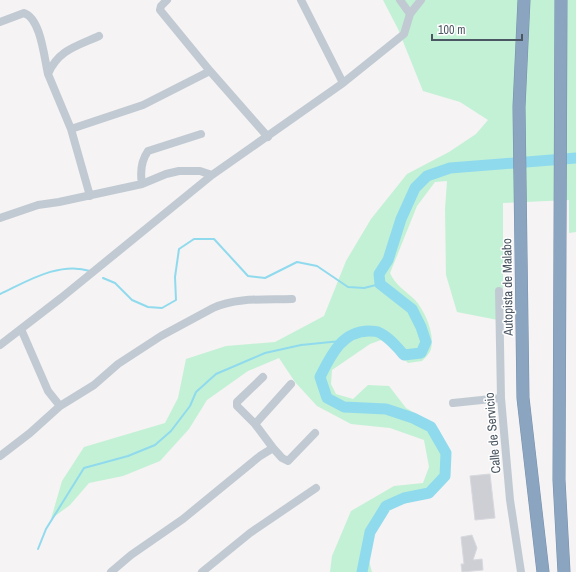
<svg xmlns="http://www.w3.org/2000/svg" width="576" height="572" font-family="'Archivo Narrow',sans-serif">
<rect width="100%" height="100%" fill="#f5f3f3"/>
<path fill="#c3f1d5" d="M383 0H576V232L569 233V200L503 203V321L457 312 446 275 445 209 447 181 435 182 417 206 390 273C395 285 406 291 415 300 425 311 435 334 431 349 430 353 425 358 422 361L408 363 389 345 381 340 370 344 332 370 331 384 336 394 353 399 368 385 389 386 406 408 427 420 439 430 449 449 450 477 434 495 400 505 381 515 371 534 369 561 372 572H330L332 556 351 511 394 486 423 483 429 467 424 440 390 428 351 424 317 406 295 382 279 358 248 371 207 400 189 429 160 461 123 476 89 483 70 505 51 519 62 481 84 447 165 423 178 398 186 359 226 346 275 342 324 316 346 261 371 219 407 174 449 152 476 134 488 120 460 102 423 91 398 29Z"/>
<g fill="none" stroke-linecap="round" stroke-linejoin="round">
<path stroke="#90daee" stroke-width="2" d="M103 278 115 283 132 300 148 307 162 308 176 300 175 277 179 249 194 239H214L248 276 265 278 297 262 317 266 348 287 364 288 380 284
M0 294C26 282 59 261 90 271
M38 549 46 529 84 468 128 456 155 445 171 431 190 406 196 392 216 374 265 353 301 345 341 341"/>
<path stroke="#90daee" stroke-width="11" d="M362 572 370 532 386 506 404 498 429 493 445 476 446 453 431 427 413 418 386 409 344 407 327 398 320 377C331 355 342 331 369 331 372 331 376 331 378 332 388 336 397 347 404 355L421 353 426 342 421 327 412 309 380 284 379 274 388 260 401 219 415 188 427 176 450 168 576 158"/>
</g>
<path fill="#cdcfd5" stroke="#d7d9de" d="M490 474 495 518 475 520 470 476Z
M472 535 477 548 473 560 482 559 483 570 462 572 461 564H464L461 537Z"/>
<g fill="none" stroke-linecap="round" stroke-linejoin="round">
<defs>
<path id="highway" d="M524 0 519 107 523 398 543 572
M561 0 559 480 564 572"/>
</defs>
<use href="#highway" stroke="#7690ad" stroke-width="13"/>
<path stroke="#c1cad2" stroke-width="8" d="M167 0 161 6 160 10 210 71 268 137
M301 0 343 83
M400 0 410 14
M0 22 24 13C41 19 44 57 48 74
M71 129 143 105 210 71
M142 184C140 172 141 161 148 151L201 134
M90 196 71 129 48 74C58 50 77 46 99 36
M0 218 38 205 59 202 142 184 166 174 179 171H200L212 175
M499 291 501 398 510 500 521 572
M21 329 48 391 60 406
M0 345 61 298 212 175 343 83 404 34 410 14 421 0
M453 403 501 398
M255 424 291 384
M273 448 282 458 288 461 315 433
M0 456 30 433 60 406 94 385 118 364 161 336 213 308C236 297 267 300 292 299
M111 572 131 555 183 519 260 456 273 448 255 424 237 406V402L263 377
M202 572 250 533 316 488"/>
<use href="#highway" stroke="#8ba5c1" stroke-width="12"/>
</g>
<g text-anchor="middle" stroke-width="3" stroke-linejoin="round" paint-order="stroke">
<g font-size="13" fill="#4a5661" stroke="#fff">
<text transform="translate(507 287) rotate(-91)" y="5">Autopista de Malabo</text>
<text transform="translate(492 433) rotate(-95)" y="5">Calle de Servicio</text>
</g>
</g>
<path d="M432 34v6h90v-6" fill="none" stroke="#4a5661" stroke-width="2"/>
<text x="438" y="34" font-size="12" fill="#4a5661" stroke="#ffffff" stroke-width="3" paint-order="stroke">100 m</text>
</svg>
